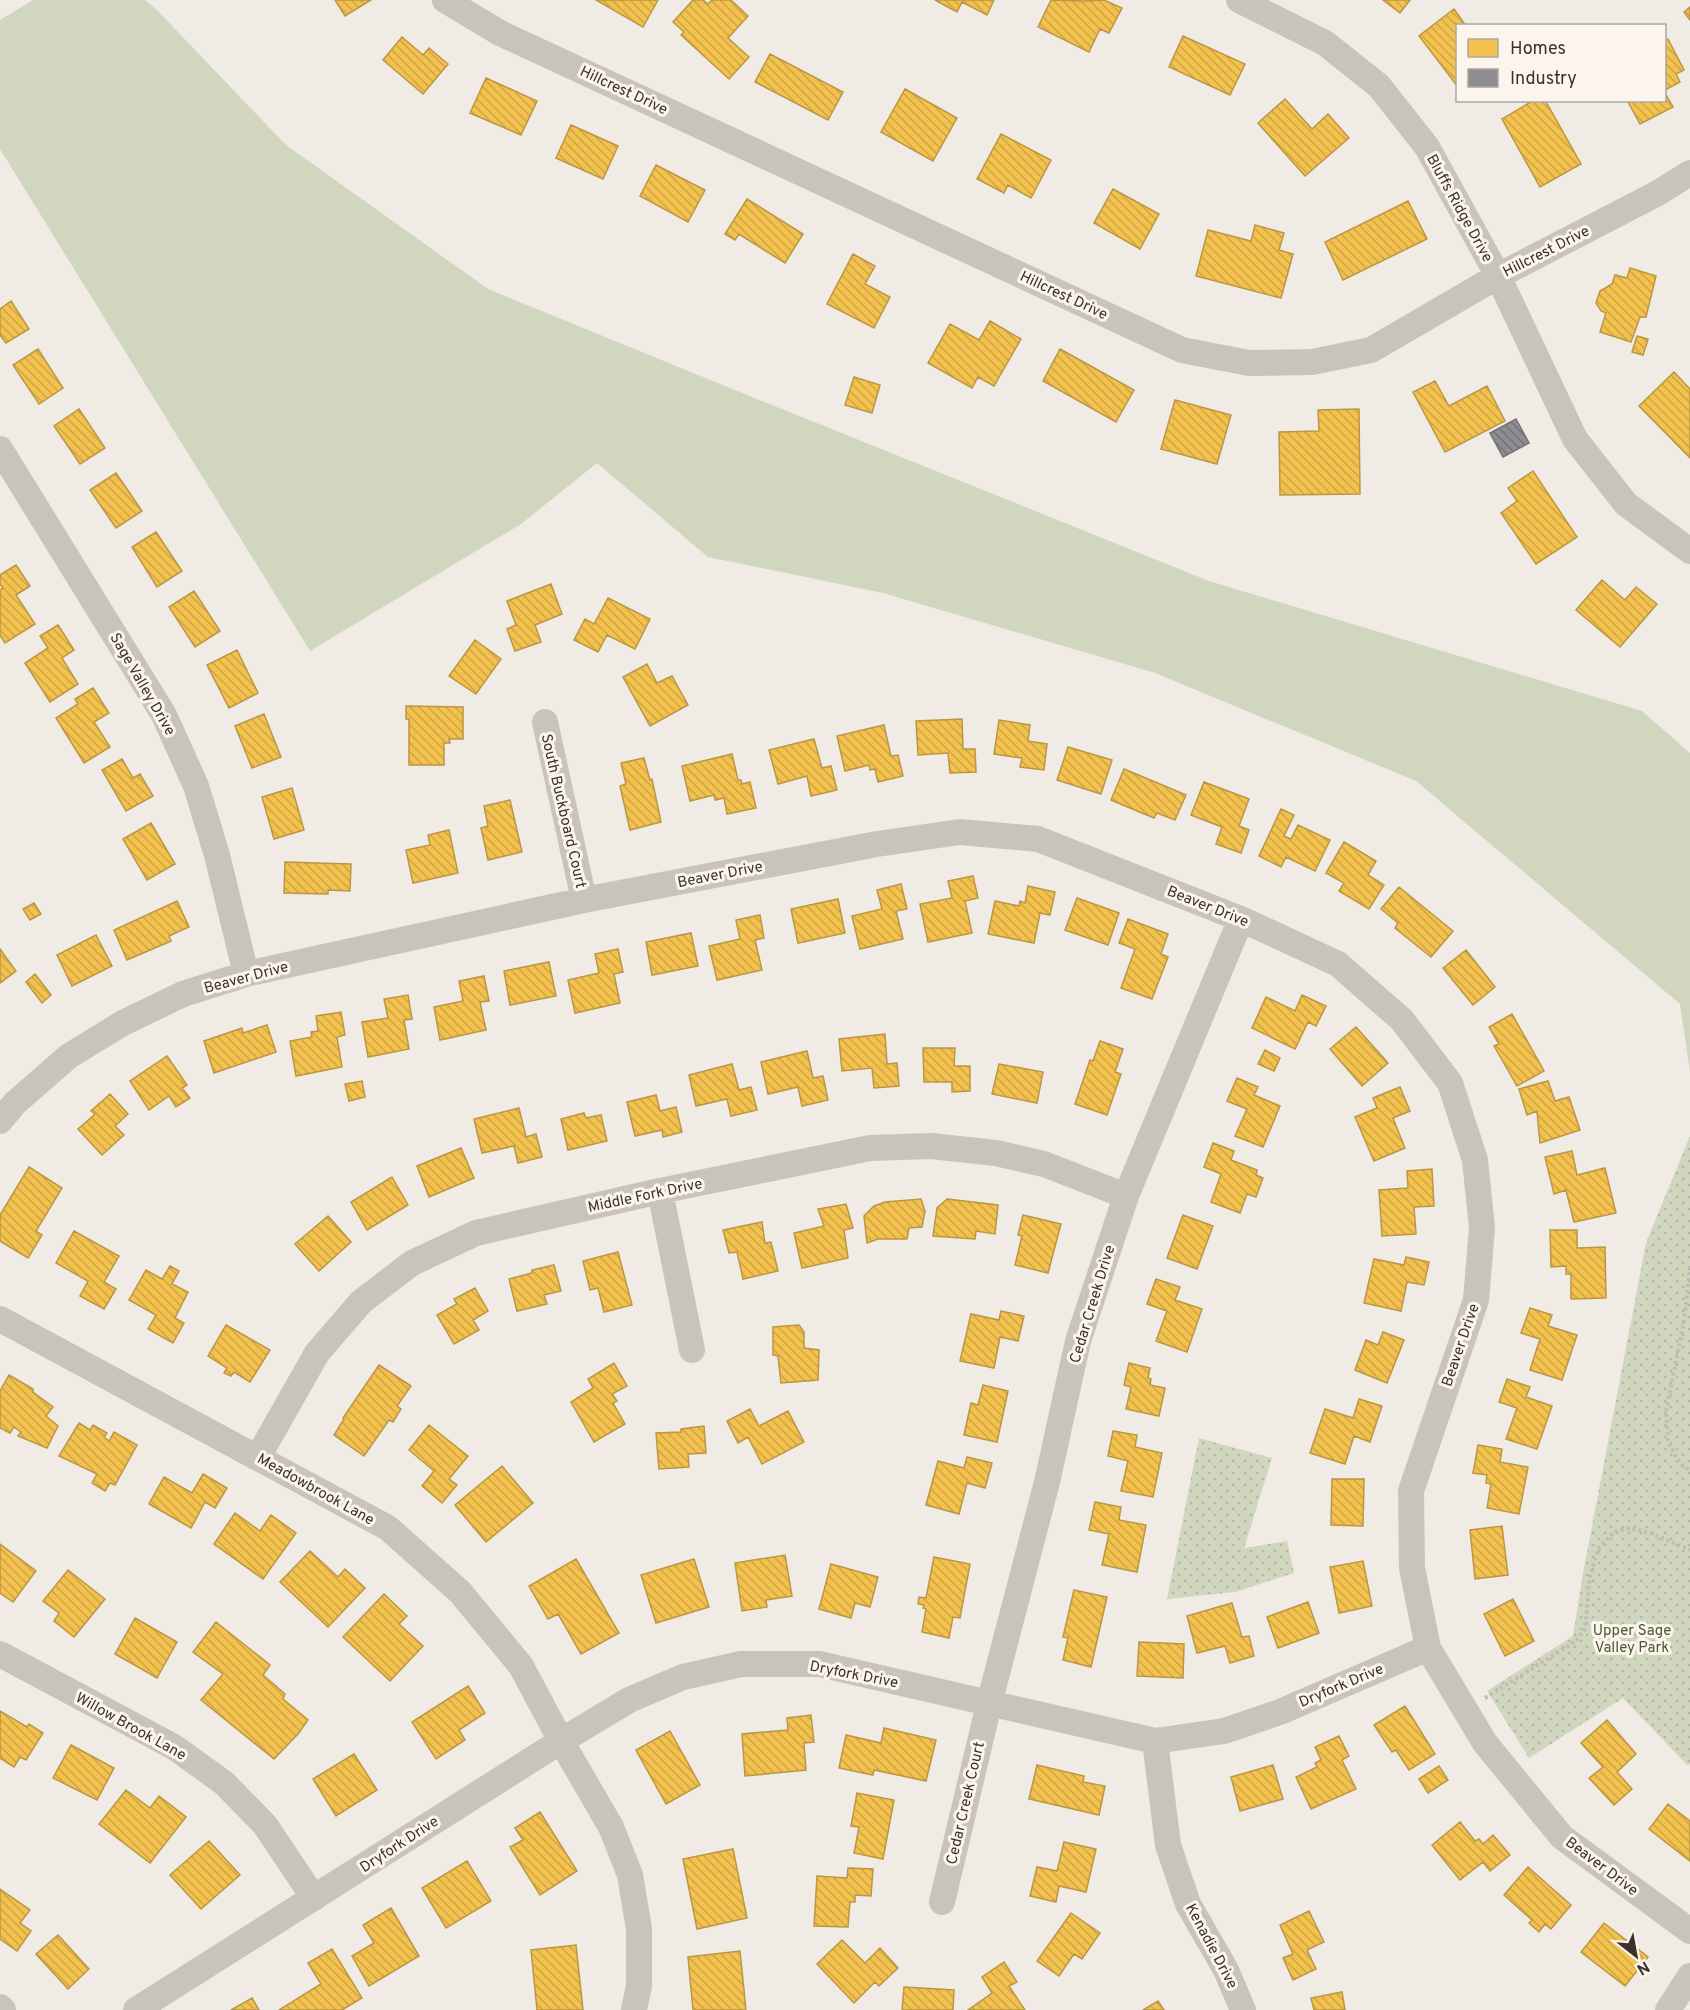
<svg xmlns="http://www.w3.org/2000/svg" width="1690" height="2010" font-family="Overpass,sans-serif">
<defs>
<pattern id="park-dots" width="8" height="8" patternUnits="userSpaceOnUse" patternTransform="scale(1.5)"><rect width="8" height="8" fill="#d1d6bf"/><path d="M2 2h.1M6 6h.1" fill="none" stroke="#b4b8a4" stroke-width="1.8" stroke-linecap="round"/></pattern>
<pattern id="homes-back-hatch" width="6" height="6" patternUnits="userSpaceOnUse" patternTransform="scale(1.5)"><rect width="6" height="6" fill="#f2c14e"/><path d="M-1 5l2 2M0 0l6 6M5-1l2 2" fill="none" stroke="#d0a644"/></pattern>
<pattern id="industry-back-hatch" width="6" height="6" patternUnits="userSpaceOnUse" patternTransform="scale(1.5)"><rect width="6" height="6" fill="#8d8d92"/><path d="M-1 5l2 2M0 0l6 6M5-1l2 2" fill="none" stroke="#747477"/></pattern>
</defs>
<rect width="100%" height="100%" fill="#f0ebe5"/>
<path fill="#d1d6bf" d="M33 0H145L155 8 286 145 488 289 747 395 1209 581 1642 711 1690 753V1072L1680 1004 1416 781 1155 673 883 593 708 557 597 463 521 524 310 651 0 149V20Z"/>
<path fill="url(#park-dots)" d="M1690 1136V1764L1688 1766 1623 1698 1529 1758 1487 1691 1573 1636 1583 1573 1646 1243Z
M1199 1438 1272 1458 1244 1548 1287 1541 1294 1573 1235 1592 1167 1599Z"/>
<path fill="url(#homes-back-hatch)" stroke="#bb9644" stroke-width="1.5" d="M335 0H371L345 16Z
M596 0H658L643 27Z
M693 0H703L708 4 712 0H731L748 16 728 38 749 57 729 79 681 35 684 32 673 22Z
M935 0H994L987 15 962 2 957 12Z
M1051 0 1083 1 1104 0 1122 8 1109 33 1100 29 1089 52 1038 27Z
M1383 0H1410L1400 13Z
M1690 7V20L1684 12Z
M1454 9 1466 26H1458V87L1419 36Z
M1183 36 1245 64 1230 95 1169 67Z
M402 37 423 55 429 48 448 64 423 94 383 60Z
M1668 39 1684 70 1676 74 1680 82 1667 89 1664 84V41Z
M770 54 843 92 828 120 755 82Z
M486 78 537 101 521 135 470 113Z
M905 89 957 118 933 161 881 132Z
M1664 91 1673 107 1640 124 1627 100H1664Z
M1285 99 1312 129 1328 114 1349 138 1305 176 1258 123Z
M1534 100H1545L1581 164 1540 187 1502 119Z
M571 125 618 146 603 179 556 158Z
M1001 134 1051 160 1031 198 1008 185 1004 193 977 179Z
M656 165 705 190 688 222 640 196Z
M1113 189 1159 214 1140 249 1094 223Z
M747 199 803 234 785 263 739 234 735 240 725 234Z
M1408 201 1427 239 1343 280 1325 242Z
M1255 225 1284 233 1279 250 1293 254 1281 298 1196 276 1208 230 1251 241Z
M853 254 875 266 865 284 890 297 874 328 827 304Z
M1630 268 1656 276 1646 317H1640L1631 342 1600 332 1606 313 1601 311 1596 303 1600 291 1612 284 1615 275 1627 278Z
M11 301 29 329 6 343 0 335V309Z
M990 321 1021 339 994 386 978 377 972 388 928 363 950 324 979 340Z
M1637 336 1648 339 1643 355 1632 352Z
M38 349 63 388 39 404 13 365Z
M1060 349 1134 390 1116 422 1043 381Z
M1674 372 1690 389V458L1639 406Z
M854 377 880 385 872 413 845 405Z
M1435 381 1449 406 1487 386 1505 421 1445 452 1413 392Z
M1175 400 1231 415 1217 464 1161 449Z
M79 409 105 448 80 464 54 426Z
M1359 409 1360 494 1280 495 1279 432 1319 431 1318 410Z
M1533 471 1577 537 1536 564 1501 513 1517 501 1508 488Z
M116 473 142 511 116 528 90 490Z
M156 532 182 571 157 587 132 547Z
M16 565 30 586 16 595 35 624 5 643 0 635V590L3 588 0 584V575Z
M1602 580 1625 600 1636 587 1657 604 1620 647 1576 610Z
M551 584 562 614 535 625 541 642 515 651 507 629 516 625 507 601Z
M194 591 220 631 195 647 169 607Z
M608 598 650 619 635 649 607 635 598 652 574 640 585 619 594 624Z
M58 625 74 650 62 658 78 684 50 702 25 663 48 648 40 636Z
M475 640 501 659 476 694 449 676Z
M237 650 258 693 229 708 207 665Z
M647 664 657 683 672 676 688 705 650 726 623 677Z
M93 688 109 713 94 722 110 747 84 763 56 718 78 704 75 699Z
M406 706 463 707V739H449L450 743H444V765H409V719H406Z
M264 714 281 757 252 768 235 726Z
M962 719 963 749H975L976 772 950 773 948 753 918 755 916 721Z
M999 720 1030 725 1028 741 1047 744 1044 770 1020 767 1022 758 994 754Z
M884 725 891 756 898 755 903 776 878 782 875 769 870 770 869 765 845 771 837 736Z
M814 739 822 768 831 766 837 790 811 796 807 776 778 784 769 750Z
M1068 747 1112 760 1101 794 1057 780Z
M732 754 738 780H741L742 784 750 782 756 808 727 814 724 798 715 800 714 795 690 801 682 766Z
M644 758 650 780 652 779 661 822 630 830 620 786 626 784 621 763Z
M122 759 133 778 140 774 153 796 126 811 102 770Z
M1124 769 1186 795 1175 820 1157 813 1154 818 1111 800Z
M1204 782 1249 799 1239 826 1249 830 1241 853 1216 844 1222 827 1191 815Z
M292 788 304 830 274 839 262 797Z
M510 800 522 852 488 860 481 828 488 826 484 806Z
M1281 809 1294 815 1284 836 1291 839 1298 825 1330 840 1315 871 1286 857 1281 867 1259 856Z
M151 823 175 864 147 880 123 839Z
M449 830 458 873 413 883 406 850 430 845 428 835Z
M1344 842 1376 861 1368 875 1384 885 1369 909 1339 891 1344 883 1326 873Z
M285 862 351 864 350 891 328 890V894L284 893Z
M973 876 978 898 965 901 972 933 928 942 920 904 952 898 948 881Z
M901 884 907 909 896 911 903 939 860 949 852 916 882 909 877 890Z
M1028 886 1055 892 1050 915 1040 913 1034 943 988 934 995 901 1019 906 1020 901 1025 903Z
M1399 887 1453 931 1431 957 1395 928 1398 923 1381 909Z
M1077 898 1119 913 1108 945 1065 930Z
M838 899 845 933 798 943 791 909Z
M177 901 189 927 169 936 171 941 127 960 114 930Z
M34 903 41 914 30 920 23 909Z
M760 915 764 938 755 940 762 970 717 980 709 946 740 939 736 920Z
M1128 919 1168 934 1161 954 1168 957 1152 999 1121 988 1135 949 1119 943Z
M691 933 698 966 652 975 646 942Z
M96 935 112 966 72 986 57 955Z
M0 949 16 971 0 983Z
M618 949 623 972 614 974 620 1003 575 1013 568 980 599 973 595 954Z
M1466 950 1495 987 1473 1005 1443 968Z
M549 962 556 996 510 1005 504 971Z
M35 974 51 995 42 1003 26 982Z
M484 976 489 1001 480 1002 486 1030 440 1040 434 1007 463 1001 459 981Z
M408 995 412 1019 404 1020 409 1049 368 1057 362 1022 388 1018 384 999Z
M1302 995 1326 1006 1316 1026 1308 1022 1295 1049 1252 1028 1266 997 1295 1011Z
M341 1012 345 1035 337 1037 342 1067 296 1076 290 1041 312 1037 311 1032 318 1031 316 1016Z
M1512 1014 1544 1071 1517 1086 1494 1046 1499 1044 1489 1027Z
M267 1025 276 1052 214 1073 204 1041 242 1028 243 1033Z
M1356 1027 1388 1063 1362 1086 1330 1049Z
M885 1034 887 1064 897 1063 899 1086 874 1088 872 1068 842 1071 839 1039Z
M1100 1041 1123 1049 1115 1072 1121 1074 1107 1115 1075 1104 1090 1060 1093 1061Z
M923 1048H955L954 1066H970V1091L952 1092V1082H924Z
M1265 1050 1280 1058 1274 1071 1258 1064Z
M807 1051 813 1078 823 1076 828 1100 802 1106 798 1087 768 1094 761 1062Z
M167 1056 187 1085 182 1088 190 1098 176 1107 169 1096 149 1110 130 1081Z
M732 1064 739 1090 751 1087 757 1110 731 1116 727 1099 696 1106 689 1075Z
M999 1064 1043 1072 1037 1103 992 1094Z
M1237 1078 1258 1087 1254 1095 1280 1106 1263 1147 1235 1136 1247 1109 1227 1101Z
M362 1081 365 1097 349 1101 345 1084Z
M1548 1081 1555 1101 1569 1097 1580 1130 1540 1143 1537 1111 1527 1115 1519 1089Z
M1400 1087 1410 1111 1393 1118 1405 1148 1374 1161 1355 1117 1377 1108 1373 1098Z
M110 1094 128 1114 115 1126 124 1135 102 1155 78 1129 95 1114 91 1111Z
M656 1095 660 1111 676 1107 682 1132 663 1137 662 1130 635 1136 627 1102Z
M519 1108 526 1137 536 1134 542 1157 518 1163 514 1146 482 1153 474 1119Z
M584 1113 586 1118 601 1115 607 1141 568 1150 561 1119Z
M1213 1143 1234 1151 1231 1160 1257 1170 1256 1175 1263 1178 1256 1197 1247 1194 1240 1213 1211 1202 1221 1174 1204 1167Z
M461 1148 474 1178 429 1197 417 1166Z
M1572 1151 1577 1175 1605 1168 1616 1213 1574 1222 1566 1190 1554 1194 1545 1157Z
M29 1167 62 1188 36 1231 42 1235 28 1258 0 1241V1215Z
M1432 1169 1434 1206 1414 1207 1416 1234 1382 1236 1379 1190 1408 1188 1407 1171Z
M392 1177 408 1205 367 1230 351 1202Z
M921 1199 925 1211 922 1227 909 1228 907 1239H878L867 1243 864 1216 874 1206 885 1202Z
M947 1199 998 1205 995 1234 976 1231 975 1239 933 1236 937 1208Z
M846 1204 853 1228 844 1230 848 1258 802 1268 794 1233 824 1226 818 1209Z
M1023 1215 1061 1224 1048 1273 1015 1265 1022 1236 1018 1235Z
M1183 1215 1213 1226 1197 1269 1167 1258Z
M328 1216 351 1242 319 1271 295 1244Z
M762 1222 765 1243 771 1242 778 1271 743 1279 737 1252 729 1253 723 1230Z
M1550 1230H1577V1248L1605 1247 1606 1298 1571 1299V1274H1566V1266L1551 1267Z
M74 1231 119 1256 104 1282 116 1289 104 1309 80 1296 88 1281 56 1263Z
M618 1252 632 1305 604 1312 598 1288 590 1290 583 1261Z
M1406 1257 1429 1262 1424 1285 1407 1282 1401 1311 1364 1303 1374 1259 1404 1265Z
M554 1265 561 1291 544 1295 547 1304 517 1311 509 1279 532 1273V1270Z
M170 1266 179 1271 172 1284 188 1292 175 1318 184 1323 173 1343 148 1329 156 1315 129 1300 146 1270 162 1279Z
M1156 1279 1180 1287 1175 1300 1202 1309 1187 1352 1156 1341 1167 1311 1147 1304Z
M475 1288 488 1311 473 1320 479 1330 454 1344 437 1315 457 1304 454 1299Z
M1530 1308 1552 1315 1548 1326 1577 1335 1562 1380 1530 1370 1540 1339 1521 1333Z
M1001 1311 1024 1316 1018 1341 1000 1337 994 1368 960 1361 971 1314 999 1320Z
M226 1325 270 1350 250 1382 234 1372 231 1376 224 1373 227 1368 208 1356Z
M799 1325 804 1332V1348L819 1350 818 1380 781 1383 778 1356 773 1355V1327Z
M1383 1332 1404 1340 1387 1383 1355 1370 1366 1340 1378 1345Z
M614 1363 627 1386 612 1394 617 1401 613 1403 625 1424 594 1442 571 1402 593 1388 588 1379Z
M1129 1363 1150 1368 1148 1378 1151 1379 1150 1385 1165 1388 1159 1416 1126 1409 1131 1387 1124 1385Z
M379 1365 411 1386 397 1406 401 1409 393 1422 389 1420 364 1456 334 1435 344 1419 343 1418Z
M9 1375 33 1389V1392L53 1407 46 1416 58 1426 47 1448 18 1436 21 1432 14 1427 10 1433 0 1428V1391Z
M1507 1379 1530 1387 1526 1397 1552 1406 1537 1449 1506 1439 1517 1408 1499 1402Z
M983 1385 1008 1391 997 1442 964 1435 971 1403 978 1405Z
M1359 1399 1382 1406 1370 1442 1354 1436 1345 1464 1310 1453 1325 1409 1353 1418Z
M750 1409 759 1426 788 1411 804 1442 762 1464 748 1437 738 1443 727 1421Z
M79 1423 90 1430 93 1425 107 1433 104 1437 109 1441 114 1432 137 1445 115 1485 110 1483 105 1491 92 1483 97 1474 59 1456Z
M429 1425 468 1456 449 1479 457 1485 442 1503 422 1486 434 1471 409 1450Z
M704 1426 706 1453 688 1454 689 1467 659 1469 656 1433 681 1432V1429Z
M1113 1431 1137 1435 1135 1447 1162 1453 1153 1497 1121 1491 1128 1461 1108 1456Z
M1478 1445 1502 1449 1500 1462 1528 1467 1519 1514 1487 1508 1491 1484 1486 1483 1487 1475 1473 1473Z
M967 1457 992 1463 985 1488 967 1483 959 1514 926 1505 938 1461 964 1468Z
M502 1466 533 1503 486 1542 455 1505Z
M203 1474 227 1488 215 1508 205 1502 191 1528 149 1504 164 1477 192 1493Z
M1332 1479H1364L1363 1526 1331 1525Z
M1095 1502 1121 1507 1119 1520 1146 1525 1137 1572 1102 1565 1109 1534 1089 1530Z
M235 1513 260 1531 271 1515 296 1533 263 1579 214 1544Z
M1502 1526 1508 1575 1475 1579 1470 1530Z
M0 1544 36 1571 13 1602 0 1593Z
M310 1551 338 1577 345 1569 365 1588 328 1627 280 1582Z
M785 1555 792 1596 766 1600 767 1607 742 1611 735 1563Z
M934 1557 970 1564 960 1618 953 1617 949 1638 922 1632 926 1609 923 1608 924 1605 918 1604 919 1597 926 1598Z
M576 1559 619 1633 581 1654 558 1614 548 1619 529 1586Z
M694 1559 709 1607 656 1623 641 1575Z
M1363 1561 1372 1606 1339 1613 1330 1567Z
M831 1564 878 1577 870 1607 855 1603 851 1618 819 1609Z
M68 1570 105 1599 74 1637 54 1621 59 1613 43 1601Z
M1074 1590 1107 1597 1091 1667 1063 1660 1068 1638 1063 1637Z
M384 1594 407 1616 399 1624 423 1646 390 1681 343 1637Z
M1513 1599 1534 1641 1505 1656 1484 1614Z
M1308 1602 1319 1633 1278 1648 1267 1617Z
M1232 1603 1242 1637 1249 1636 1254 1656 1230 1663 1225 1646 1197 1653 1187 1616Z
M135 1618 177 1642 157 1678 115 1654Z
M216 1622 270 1665 263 1675 285 1694 283 1699 308 1720 298 1734 274 1759 201 1700 223 1674 193 1652Z
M1139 1642 1184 1644 1183 1678 1137 1676Z
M468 1686 485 1713 459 1730 465 1740 436 1759 412 1722Z
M1405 1706 1435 1754 1409 1770 1396 1750 1392 1752 1374 1725Z
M0 1711 27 1727 29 1724 43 1733 26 1760 20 1757 14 1767 0 1758Z
M811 1715 814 1742 804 1743 806 1770 745 1776 742 1734 788 1730 787 1718Z
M1607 1720 1636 1754 1617 1772 1632 1789 1614 1805 1589 1778 1603 1767 1581 1743Z
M884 1728 936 1740 926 1781 874 1770 873 1775 839 1768 846 1735 881 1743Z
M670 1731 700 1785 666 1804 636 1750Z
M1339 1736 1349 1756 1342 1760 1356 1789 1311 1809 1296 1777 1317 1767 1315 1763 1321 1760 1315 1747Z
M71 1745 114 1768 97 1800 53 1778Z
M354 1754 377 1790 336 1816 313 1779Z
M1037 1765 1084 1776 1083 1782 1105 1786 1099 1815 1029 1799Z
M1273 1765 1283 1799 1240 1811 1231 1777Z
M1439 1766 1448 1780 1428 1793 1419 1779Z
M126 1790 150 1808 159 1796 186 1817 150 1863 99 1824Z
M857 1793 894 1800 883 1859 854 1853 859 1827 851 1826Z
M1668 1804 1690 1821V1861L1649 1829Z
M540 1812 577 1871 540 1895 510 1847 523 1840 515 1828Z
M1460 1822 1475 1841 1479 1839 1483 1844 1493 1835 1510 1855 1490 1871 1483 1862 1460 1880 1432 1845Z
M209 1841 240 1875 201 1909 170 1875Z
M1064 1842 1096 1849 1086 1892 1059 1886 1056 1902 1030 1896 1037 1867 1057 1871Z
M733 1849 747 1918 697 1929 683 1859Z
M467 1861 491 1901 446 1928 422 1888Z
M1528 1867 1571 1905 1551 1929 1545 1924 1539 1932 1529 1923 1532 1920 1504 1895Z
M848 1868 873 1869 871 1896 855 1895V1902H850L848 1927 814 1926 817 1876 847 1878Z
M0 1889 30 1910 20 1923 31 1931 17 1951 0 1939Z
M391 1908 419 1956 369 1986 352 1956 374 1943 363 1925Z
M1309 1911 1324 1942 1307 1950 1316 1969 1293 1980 1283 1958 1293 1954 1280 1925Z
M1071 1913 1100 1933 1082 1959 1074 1954 1059 1976 1037 1961Z
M1604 1923 1648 1957 1625 1986 1581 1952Z
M58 1935 89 1969 68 1989 36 1954Z
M842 1940 865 1963 880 1948 898 1968 879 1986 875 1982 854 2003 817 1964Z
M576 1945 583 2010H537L531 1950Z
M332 1949 362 1998 342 2010H279L321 1984 308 1963Z
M740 1951 746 2010H693L688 1957Z
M1004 1962 1017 1982 1009 1986 1025 2010H968L992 1993 982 1977Z
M904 1987 954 1990 953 2010H902Z
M1342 1992 1345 2010H1314L1311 1998Z
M252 1998 259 2010H231Z
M1158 2001 1164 2010H1143Z"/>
<path fill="url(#industry-back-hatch)" stroke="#747173" stroke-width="1.5" d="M1516 419 1529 443 1503 457 1490 433Z"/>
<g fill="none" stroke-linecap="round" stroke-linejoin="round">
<path stroke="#c2bbb6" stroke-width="4" stroke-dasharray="3 3" stroke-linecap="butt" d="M1690 1266 1684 1322 1666 1411 1668 1441 1679 1462 1690 1471
M1485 1698 1576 1641 1585 1629 1590 1575 1599 1548 1614 1532 1630 1528 1651 1533 1690 1550"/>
<path stroke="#c9c3be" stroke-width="26" d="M445 0 500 33 1182 350 1249 363 1312 362 1371 350 1498 276 1658 193 1690 173
M1239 0 1325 43 1379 86 1427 147 1498 276 1575 439 1626 504 1690 551
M0 449 164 715 196 786 217 855 246 974
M545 722 584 900
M0 1121 15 1103 69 1056 123 1023 183 994 246 974 584 900 877 844 960 832 1038 839 1241 919 1338 964 1402 1020 1450 1083 1475 1160 1482 1228 1476 1300 1411 1491 1412 1568 1428 1648 1485 1743 1562 1837 1690 1931
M660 1191 692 1350
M0 1319 388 1528 460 1592 521 1666 561 1741 611 1827 630 1875 639 1929V1986L634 2010
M258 1457 317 1353 361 1302 412 1263 476 1233 660 1191 870 1148 931 1146 996 1153 1044 1164 1126 1196
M0 1654 174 1747 224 1783 265 1825 314 1898
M1155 1741 1168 1845 1188 1904 1226 1970 1243 2010
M942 1902 989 1704 1047 1482 1078 1341 1126 1196 1241 919
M0 2007 3 2010
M136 2010 561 1741 629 1700 683 1677 741 1664H819L1155 1741 1224 1731 1280 1712 1428 1648
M1668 2010 1690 1976"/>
</g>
<g text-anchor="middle" stroke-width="6" stroke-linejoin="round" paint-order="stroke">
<g font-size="15" fill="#3b302b" stroke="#fbf5ee">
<text transform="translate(624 90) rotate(25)" y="5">Hillcrest Drive</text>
<text transform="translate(1460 208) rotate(61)" y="5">Bluffs Ridge Drive</text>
<text transform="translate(1546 251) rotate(-27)" y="5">Hillcrest Drive</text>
<text transform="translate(1064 295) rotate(25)" y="5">Hillcrest Drive</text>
<text transform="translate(143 684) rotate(60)" y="5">Sage Valley Drive</text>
<text transform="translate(564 811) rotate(77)" y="5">South Buckboard Court</text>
<text transform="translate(720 874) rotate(-11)" y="5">Beaver Drive</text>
<text transform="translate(1208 906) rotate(22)" y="5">Beaver Drive</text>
<text transform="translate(246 977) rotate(-15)" y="5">Beaver Drive</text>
<text transform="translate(645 1195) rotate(-12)" y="5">Middle Fork Drive</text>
<text transform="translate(1092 1304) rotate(-73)" y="5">Cedar Creek Drive</text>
<text transform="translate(1460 1345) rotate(-71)" y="5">Beaver Drive</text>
<text transform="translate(316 1489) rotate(29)" y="5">Meadowbrook Lane</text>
<text transform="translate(854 1674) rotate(11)" y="5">Dryfork Drive</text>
<text transform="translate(1341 1685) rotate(-23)" y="5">Dryfork Drive</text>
<text transform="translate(131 1726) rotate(29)" y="5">Willow Brook Lane</text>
<text transform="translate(965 1803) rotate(-77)" y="5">Cedar Creek Court</text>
<text transform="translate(399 1844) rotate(-33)" y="5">Dryfork Drive</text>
<text transform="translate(1602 1866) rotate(37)" y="5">Beaver Drive</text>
<text transform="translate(1212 1946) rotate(62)" y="5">Kenadie Drive</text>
</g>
<g font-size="15" fill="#4a5a2e" stroke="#fbf5ee">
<text x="1632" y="1635">Upper Sage<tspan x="1632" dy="17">Valley Park</tspan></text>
</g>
</g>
<rect x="1456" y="24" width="210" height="78" fill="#fbf5ee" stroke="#aea6a0" stroke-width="1.5"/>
<rect x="1468" y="39" width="30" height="18" fill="#f2c14e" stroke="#aea6a0" stroke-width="1.5"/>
<text x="1510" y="54" font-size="18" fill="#3b302b">Homes</text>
<rect x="1468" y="69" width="30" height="18" fill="#8d8d92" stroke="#aea6a0" stroke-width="1.5"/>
<text x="1510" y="84" font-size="18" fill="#3b302b">Industry</text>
<g transform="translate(1636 1956) rotate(149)" stroke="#fbf5ee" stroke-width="4.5" paint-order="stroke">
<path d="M0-4.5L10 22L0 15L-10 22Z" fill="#3b302b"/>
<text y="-9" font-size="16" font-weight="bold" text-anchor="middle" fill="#3b302b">N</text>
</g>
</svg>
